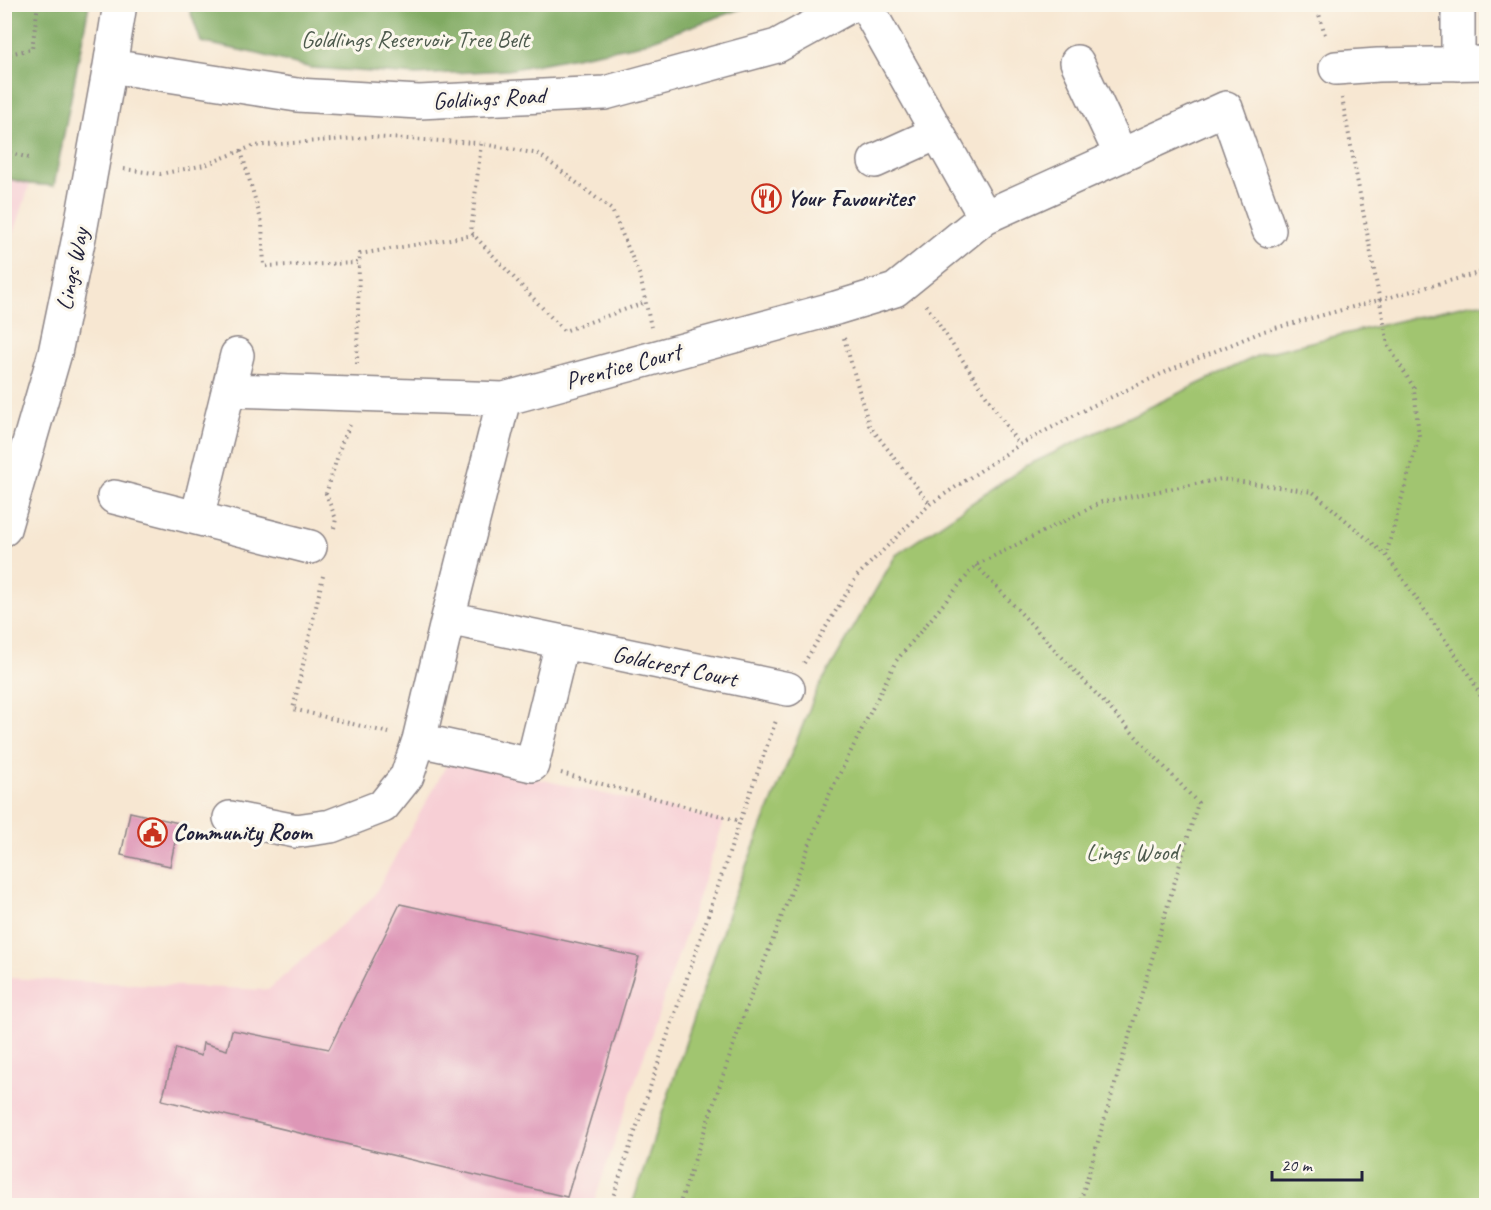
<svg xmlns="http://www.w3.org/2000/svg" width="1491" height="1210" font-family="Caveat,sans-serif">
<rect width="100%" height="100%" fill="#fbf7ec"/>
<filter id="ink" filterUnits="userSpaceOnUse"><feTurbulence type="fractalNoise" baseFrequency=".0167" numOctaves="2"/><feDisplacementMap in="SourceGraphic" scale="12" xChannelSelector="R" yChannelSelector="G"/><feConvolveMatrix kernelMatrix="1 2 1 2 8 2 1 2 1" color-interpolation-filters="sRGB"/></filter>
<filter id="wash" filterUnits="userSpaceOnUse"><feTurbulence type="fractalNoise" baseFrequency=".008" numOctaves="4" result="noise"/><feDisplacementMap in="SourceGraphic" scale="24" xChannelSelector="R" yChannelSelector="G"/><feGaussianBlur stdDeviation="1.35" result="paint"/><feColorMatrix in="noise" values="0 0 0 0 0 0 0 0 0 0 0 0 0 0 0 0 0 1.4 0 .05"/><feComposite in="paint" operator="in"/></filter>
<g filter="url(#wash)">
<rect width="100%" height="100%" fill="#f7e7d2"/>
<path fill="#f7cfd5" d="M5 178 30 184 5 262Z
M450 759 724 821 593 1205 5 1206V978L268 990 373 897Z"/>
<path fill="#a1c570" stroke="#627456" stroke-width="1.5" d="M1486 303V1205H632L734 896 817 690 896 555 1026 466 1261 354 1469 304Z"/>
<path fill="#80aa62" stroke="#51664e" stroke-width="1.5" d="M5 4 89 5 54 186 30 184 5 178Z
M188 5V4L752 5 638 45 508 70 416 75 311 68 258 54 201 42Z"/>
<g id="blocks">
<path fill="#de97b7" d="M130 812 179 823 170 866 121 855Z
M400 904 639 957 567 1197 162 1100 176 1048 201 1056 203 1043 227 1050 232 1030 329 1049Z"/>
</g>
</g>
<g filter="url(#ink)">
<use href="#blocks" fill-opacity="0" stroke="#8c8486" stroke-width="1.5"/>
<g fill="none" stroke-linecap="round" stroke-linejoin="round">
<defs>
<path id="minor" d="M865 4 985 217
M1458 4V64
M1077 62 1121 155
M110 66 297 95 419 102 605 93 777 46 853 4
M1336 68 1378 65 1486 63
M875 161 937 133
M229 390 504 399 836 308 895 290 985 217 1226 108 1269 230
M114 497 310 547
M197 518 237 355
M4 529 55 353 79 237 110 66 120 4
M448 618 788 689
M419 740 532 765 562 643
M230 818 296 831 331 826 383 806 407 776 419 740 448 618 504 399"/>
</defs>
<use href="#minor" stroke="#8c8486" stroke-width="36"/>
<path stroke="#8c8486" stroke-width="4" stroke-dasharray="1.5 4.5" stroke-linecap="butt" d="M1316 4 1326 38
M4 55 32 49 38 4
M1342 98 1388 345 1414 388 1419 436 1386 555
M481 144 471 232 564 331 646 302
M4 151 29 158
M241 151 262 223 264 266 359 263 360 254 474 235
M124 169 160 174 205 165 253 146 371 137 477 143 539 154 612 210 640 276 651 327
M926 305 1019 445
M844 338 869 425 930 504
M357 364 359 263
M334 528 336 519 326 494 342 442 350 425
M976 565 1198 803 1079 1206
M323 576 293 709 389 733
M804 663 857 576 930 504 1019 445 1090 407 1172 369 1264 331 1486 271
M561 773 740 821
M610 1206 740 821 777 718
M679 1206 744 1014 827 799 896 661 976 565 1102 502 1221 479 1313 492 1386 555 1469 674 1486 706"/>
<use href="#minor" stroke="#fff" stroke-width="33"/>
</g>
</g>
<defs>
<symbol id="restaurant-ring" viewBox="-11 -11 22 22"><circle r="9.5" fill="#fbf7ec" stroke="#c8321e" stroke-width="1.5"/><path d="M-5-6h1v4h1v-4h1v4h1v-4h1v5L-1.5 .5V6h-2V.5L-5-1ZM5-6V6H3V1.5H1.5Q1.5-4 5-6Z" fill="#c8321e"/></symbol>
<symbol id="civic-ring" viewBox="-11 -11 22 22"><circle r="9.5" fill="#fbf7ec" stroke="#c8321e" stroke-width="1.5"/><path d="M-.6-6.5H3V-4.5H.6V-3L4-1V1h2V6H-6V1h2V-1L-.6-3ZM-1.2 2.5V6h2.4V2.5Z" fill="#c8321e"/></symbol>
</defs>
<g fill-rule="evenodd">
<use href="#restaurant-ring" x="750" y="182" width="33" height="33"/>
<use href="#civic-ring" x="136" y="816" width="33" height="33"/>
</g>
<g text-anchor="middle" stroke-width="6" stroke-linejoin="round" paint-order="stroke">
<g font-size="24" fill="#4e5b4e" stroke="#fbf7ec">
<text x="415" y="47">Goldlings Reservoir Tree Belt</text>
<text x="1132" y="860">Lings Wood</text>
</g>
<g font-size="24" fill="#22223b" stroke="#fbf7ec">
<text transform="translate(489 98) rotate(-3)" y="8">Goldings Road</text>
<text transform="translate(72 269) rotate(-78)" y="8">Lings Way</text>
<text transform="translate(623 366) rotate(-15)" y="8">Prentice Court</text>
<text transform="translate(675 666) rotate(12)" y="8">Goldcrest Court</text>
</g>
<g font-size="24" font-weight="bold" fill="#22223b" stroke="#fbf7ec" text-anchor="start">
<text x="787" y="206">Your Favourites</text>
<text x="173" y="840">Community Room</text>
</g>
</g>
<rect width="1491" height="1210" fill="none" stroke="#fbf7ec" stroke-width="24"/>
<path d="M1272 1171v9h90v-9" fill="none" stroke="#22223b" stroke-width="3"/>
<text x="1281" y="1171" font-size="18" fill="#22223b" stroke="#fbf7ec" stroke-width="4.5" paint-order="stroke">20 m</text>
</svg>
